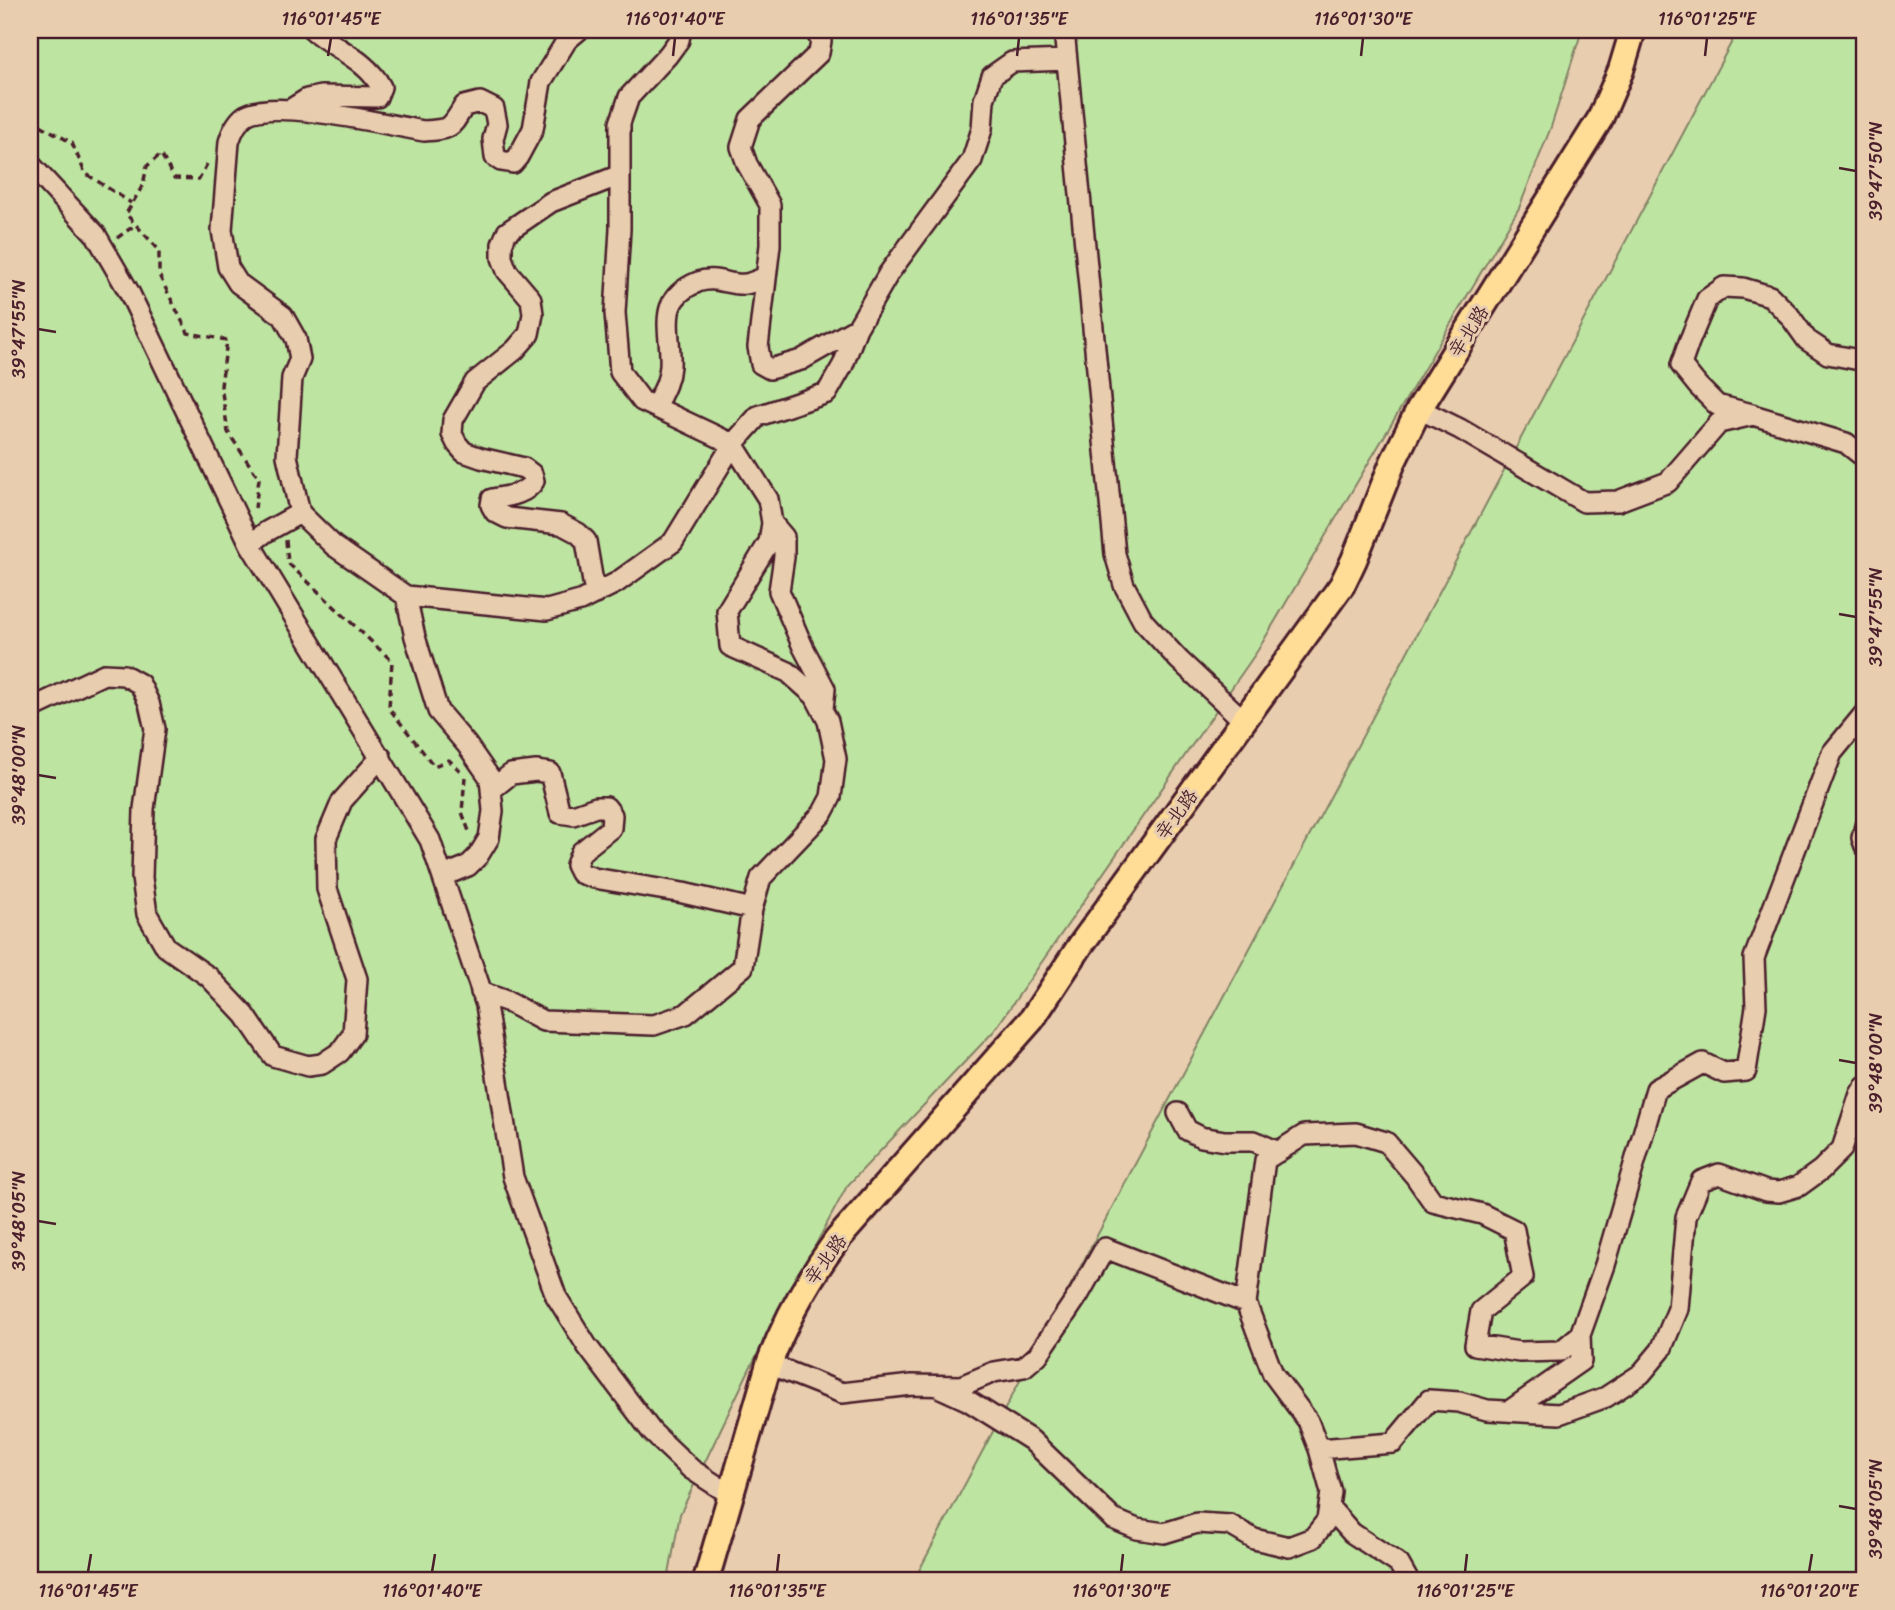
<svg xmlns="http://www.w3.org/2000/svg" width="1895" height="1610" font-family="Sriracha,'LXGW WenKai TC',sans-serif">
<rect width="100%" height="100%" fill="#e8cdaf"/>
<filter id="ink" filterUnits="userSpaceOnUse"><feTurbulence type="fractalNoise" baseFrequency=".0143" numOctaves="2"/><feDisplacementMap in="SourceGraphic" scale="14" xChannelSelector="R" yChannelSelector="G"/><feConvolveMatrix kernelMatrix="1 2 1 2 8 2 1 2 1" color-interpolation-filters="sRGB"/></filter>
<g filter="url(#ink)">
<path fill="#bde5a1" stroke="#848266" stroke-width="2" d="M30 30H1582L1551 127 1519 208 1258 650 994 1031 847 1186 750 1368 680 1514 668 1580H34L30 1573Z
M1738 30H1865V1580H914Z"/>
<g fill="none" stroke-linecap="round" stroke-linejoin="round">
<defs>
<path id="minor" d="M579 30 567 40 541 82 533 129 518 157 513 163 501 161 495 157 493 139 497 124 494 109 480 102 464 106C450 129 452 129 424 131 387 125 276 98 246 115 237 121 232 132 229 142L222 230 228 267 238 283 283 316 296 339 300 359 292 378 287 456 300 513 334 546 406 596 547 610 580 601 616 583 673 542 733 444 758 416 827 393 843 365 857 328 889 273 972 160 982 129 984 100 992 76 1012 62 1067 60
M815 30 821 41 819 53 750 119 741 147 747 164 770 205V245L758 347 761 364 770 369 801 360 857 328
M1064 30 1115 554 1124 585 1143 621 1179 660 1244 721
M291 109 307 99 321 96 377 97 381 87C367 60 335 49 313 30
M30 164 96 235 129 292 250 544 430 840 486 1005 513 1177 556 1296 587 1346 652 1432 691 1469 731 1495
M655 407C662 393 669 382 670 366 672 331 654 300 698 282 715 275 729 286 746 284 752 283 760 279 766 277
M1419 409 1460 429 1584 502 1618 501 1668 482 1719 423 1753 415 1846 443 1865 458
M1752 414 1717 405 1698 386 1681 365 1689 342 1707 299 1724 287 1743 288 1770 296 1789 315 1807 340 1828 354 1865 361
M772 523 784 537V557L779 591 803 647 825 689 823 709
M250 544 266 532 300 513
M595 594 586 541 578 533 561 524 507 518 495 512 491 505 492 499C508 496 525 495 534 481L532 474 524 468 481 458 464 452 457 444 452 434 453 420 475 382 515 350 529 334 533 314 531 299 507 271 502 258V244L507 232 551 202 620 175
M406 596 415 637 438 711 467 745 490 778 493 811 489 838 478 856 468 866 443 876
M30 709 104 674 124 675 140 684 149 703 155 729 144 809 142 878 147 914 166 947 209 977 245 1015 273 1056 308 1066 322 1064 340 1052 353 1034 357 979 327 889 326 839 342 801 381 757
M491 790 511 774 536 771 550 773 560 813 573 815 596 807H606L612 815 611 828 581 852 576 865 580 873 594 878 683 893 752 909
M1865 826 1862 838 1865 846
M481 992 506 1001 543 1021 654 1025 686 1014 743 967 752 909 761 878 822 814 831 797 836 759 828 721 815 696 788 672 730 646 727 611 769 542 772 523 768 499 733 444 642 401 620 372 615 313 620 229V123L629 97 668 55 679 40 681 30
M1178 1113 1187 1130 1201 1137 1225 1141H1254L1278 1152
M1580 1335 1561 1351 1519 1352 1475 1345 1481 1311 1523 1277 1514 1230 1482 1214 1433 1202 1415 1176 1386 1142 1356 1133 1304 1135 1265 1160 1246 1303 1273 1374 1308 1421 1319 1449 1393 1443 1429 1400 1459 1402 1487 1410 1559 1414 1606 1397 1641 1374 1661 1350 1678 1309 1686 1217 1701 1181 1719 1174 1766 1191 1779 1192 1799 1186 1821 1170 1842 1149 1860 1094 1865 1086
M769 1364 842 1393 912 1385 961 1386 994 1372 1024 1367 1038 1355 1079 1294 1105 1248 1246 1303
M941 1388 967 1400 1031 1440 1113 1519 1137 1529 1164 1533 1197 1523 1230 1525 1254 1539 1289 1547 1313 1538 1327 1520 1331 1492 1319 1449
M1509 1411 1581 1361 1580 1335 1605 1265 1656 1089 1703 1063 1724 1073 1746 1071 1756 1007 1754 958 1832 753 1865 713
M1329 1507 1352 1533 1399 1564 1408 1580"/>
<path id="major" d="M706 1580 769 1364C786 1319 808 1279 837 1240L1032 1019 1080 946 1342 585 1354 560 1393 462 1419 409 1600 119 1621 70 1633 30"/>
</defs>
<use href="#minor" stroke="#4a1f2b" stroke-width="24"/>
<use href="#major" stroke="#4a1f2b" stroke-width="30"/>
<path stroke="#4a1f2b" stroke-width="3.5" stroke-dasharray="7 5" stroke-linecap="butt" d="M30 119 72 143 85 173 131 203
M207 164 199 179 174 178 161 154 147 166 143 185 126 214 159 250V275L188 333 227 340 221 386 228 432 259 479 255 508
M117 238 135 225
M286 540 288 563 392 661 389 708 434 766 449 760 460 771
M465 777 462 812 470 834"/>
<use href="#minor" stroke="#e8cdaf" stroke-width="19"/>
<use href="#major" stroke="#ffdd96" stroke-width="24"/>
</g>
</g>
<path fill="none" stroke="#4a1f2b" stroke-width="2.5" d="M328 56 331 38M673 56 675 38M1017 56 1019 38M1361 56 1363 38M1705 56 1707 38M1839 168 1856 171M38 329 56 332M1839 614 1856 617M38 775 56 778M1839 1060 1856 1063M38 1221 56 1224M1839 1506 1856 1509M88 1572 91 1554M432 1572 435 1554M777 1572 779 1554M1121 1572 1123 1554M1465 1572 1467 1554M1809 1572 1812 1554"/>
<g text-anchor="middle" stroke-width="6" stroke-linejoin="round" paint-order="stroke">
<g font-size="19" fill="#4a1f2b" stroke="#e8cdaf">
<text transform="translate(1468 331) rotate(-58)" y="7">辛北路</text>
<text transform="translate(1176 814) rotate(-54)" y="7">辛北路</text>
<text transform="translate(825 1259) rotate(-54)" y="7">辛北路</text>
</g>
</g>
<rect width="1895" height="1610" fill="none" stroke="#e8cdaf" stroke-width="77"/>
<rect x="38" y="38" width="1818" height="1534" fill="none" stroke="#4a1f2b" stroke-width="2.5"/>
<g font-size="18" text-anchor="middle" fill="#4a1f2b">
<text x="331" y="25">116°01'45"E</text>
<text x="675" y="25">116°01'40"E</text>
<text x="1019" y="25">116°01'35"E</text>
<text x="1363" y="25">116°01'30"E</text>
<text x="1707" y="25">116°01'25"E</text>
<text transform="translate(1876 171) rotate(-90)" y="6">39°47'50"N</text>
<text transform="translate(19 329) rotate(-90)" y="6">39°47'55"N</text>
<text transform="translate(1876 617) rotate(-90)" y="6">39°47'55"N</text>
<text transform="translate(19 775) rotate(-90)" y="6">39°48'00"N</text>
<text transform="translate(1876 1063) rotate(-90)" y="6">39°48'00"N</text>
<text transform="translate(19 1221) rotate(-90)" y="6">39°48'05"N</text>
<text transform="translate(1876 1509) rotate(-90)" y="6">39°48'05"N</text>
<text x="88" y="1597">116°01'45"E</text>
<text x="432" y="1597">116°01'40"E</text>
<text x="777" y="1597">116°01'35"E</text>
<text x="1121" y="1597">116°01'30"E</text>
<text x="1465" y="1597">116°01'25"E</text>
<text x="1809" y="1597">116°01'20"E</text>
</g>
</svg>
